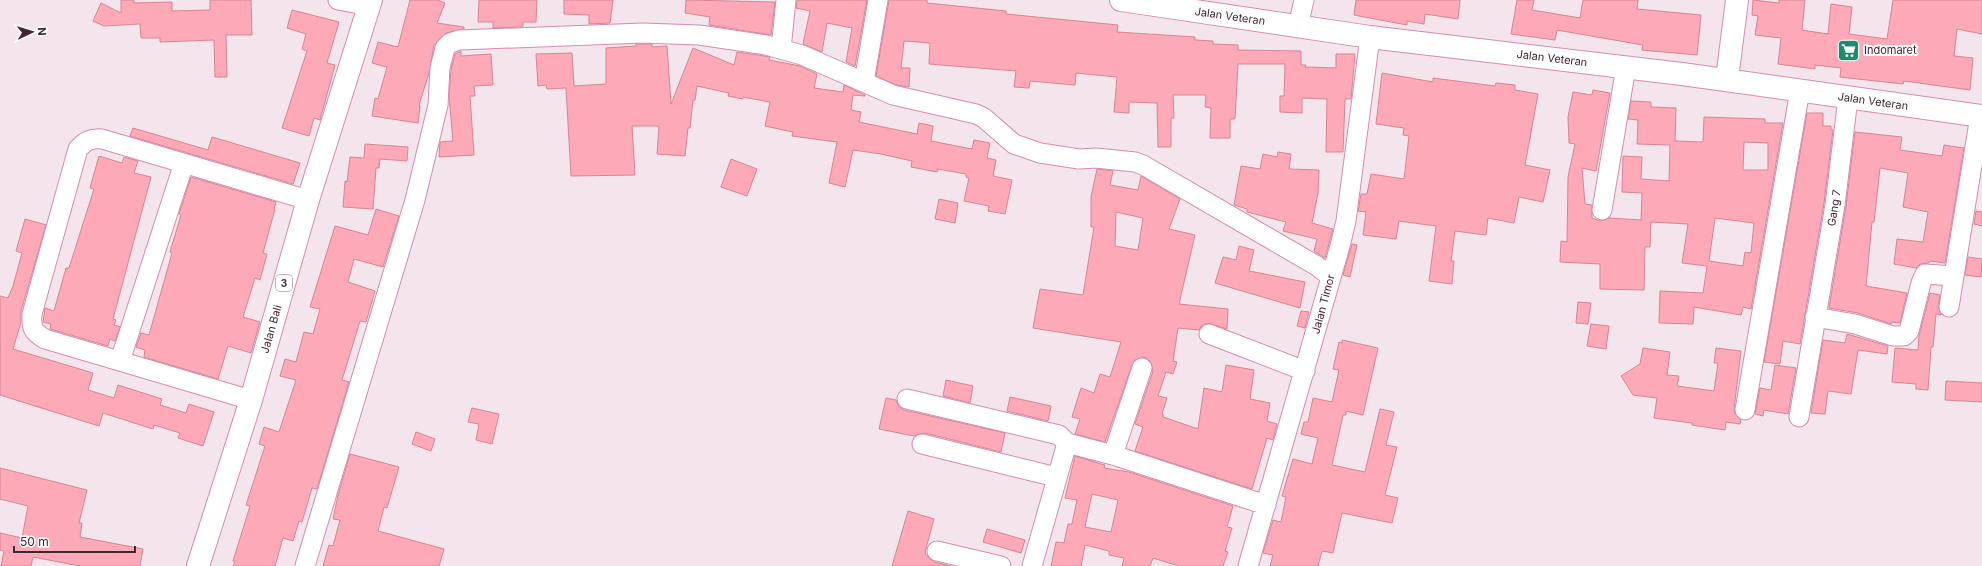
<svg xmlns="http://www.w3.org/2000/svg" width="1982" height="566" font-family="Inter,sans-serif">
<rect width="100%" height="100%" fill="#f4e4eb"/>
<path fill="#fea9b7" stroke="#d78593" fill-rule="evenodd" d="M121 0H134V3L172 2V11L210 10V0H251L252 35H226L227 77H215L214 40 160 42V38H141L140 24 104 26 93 21 101 3 121 13Z
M410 0H438L445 3 437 23 464 27V29L446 33 434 45 429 73 419 105 420 106 418 123 372 116 375 98 378 99 387 67 372 63 378 42 398 47Z
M479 0H537L536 22H523V27L493 28V22H478Z
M564 0H613L610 23 589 24V15L564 14Z
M686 0 775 2 771 35 709 25 710 17 685 13Z
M797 0H867L855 66 846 62 852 28 827 23 822 52 803 44 810 11 796 8Z
M889 0H927V3L1006 11V14L1118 25 1117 32 1195 37V40L1213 41V44L1238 45V50L1301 51V65H1306L1305 67 1336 68V54H1355L1351 99H1345L1343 152H1326L1327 99 1302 98V113L1280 112V96H1284L1285 64H1238L1235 119H1230V138H1210L1211 108 1205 107 1206 95H1173L1174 118H1171V147H1158L1157 103 1129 102V113L1114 112 1117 77 1076 73 1075 85 1030 81 1029 88 1014 87 1016 71 929 64 930 43 904 41 901 68H910L909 87 896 85 876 76Z
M1356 0H1460L1458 19 1425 14 1424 24 1407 21V25L1354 15Z
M1517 0H1534L1532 10 1580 18 1583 0H1638L1637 9 1701 15 1697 55 1642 50 1643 45 1557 30 1555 40 1511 34Z
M1753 0 1779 3V0H1805L1802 30 1828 34 1831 4 1852 7 1849 34 1887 39 1893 0H1982V34L1957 29 1954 56 1973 58 1970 90 1904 81 1903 84 1840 77 1841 68 1815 65V69L1778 64 1781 38 1755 35 1758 16 1752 15Z
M292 10 339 22 327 63 335 65 320 120 314 118 309 136 282 128 307 51 302 49 306 34 287 28Z
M636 44H652V47L667 46 671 104 693 48 734 65 737 52 764 56 770 57 769 60 800 66 817 74 814 88 843 92 844 85 865 95V96L853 95 851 110 861 112 859 122 917 134 919 123 933 126 931 141 972 149 974 140 990 143 987 158 996 160 993 176 1012 180 1005 214 988 211 989 206 964 201 969 178 966 177V174L938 169 937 172 911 167 912 161 881 154 853 150 845 187 829 183 837 142 792 136 793 132 765 126 770 102 743 97V99L728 96 729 93 697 86 695 100H693L690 128H688L685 156 657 154 659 126H632L635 175 571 176 566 88 547 89 546 85 538 86 536 54 572 53 574 86 606 84V48L636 46Z
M461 51V56L491 54 493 85 474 86 475 96H470L474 155 439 157 440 142 453 141 449 96 451 70 455 54Z
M1382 73 1433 82V78L1495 86 1496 83 1515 85V90L1538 94 1525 165 1550 170 1543 202 1519 197 1514 223 1488 218 1486 235 1455 231 1451 261H1454L1452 284 1429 281 1436 226 1399 221 1396 239 1363 235 1366 212 1358 211 1361 194H1367L1371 174 1404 179 1409 136 1403 135 1404 128 1376 124Z
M1593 90 1610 93 1596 171 1582 168 1585 204 1592 205V218L1600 221 1609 218 1641 220 1642 193 1622 192 1623 156 1642 157 1641 179 1669 181 1670 145 1637 144 1638 120 1628 119 1631 101 1651 102V107L1676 108 1675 141 1703 142 1704 117 1765 119V123H1783L1751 309 1743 307 1741 315 1694 307 1693 324 1659 323 1660 291 1703 293 1707 266 1682 263 1688 224 1651 222 1650 247H1645L1644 290 1600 289V264L1560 262 1561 241 1567 242 1568 177 1575 144 1569 143 1568 117 1573 92 1592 95ZM1744 142 1768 143V170H1743ZM1715 218 1754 223 1751 253 1745 252 1743 266 1709 261Z
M1807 113H1823V126H1831V130H1833L1824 203 1800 344 1783 341 1780 364 1764 362Z
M133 128 208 150 212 137 300 163 293 184 130 136Z
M1855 132 1902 137 1900 150 1942 156 1944 145 1964 148 1945 263 1930 261 1929 263 1920 264 1916 268 1894 264 1897 239 1923 242 1928 212 1903 207 1908 173 1880 168 1874 222H1872L1866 286 1907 293 1900 323 1892 322 1891 324 1858 313 1829 308 1846 206Z
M365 144 408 147 407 161 380 159 379 168H376L373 209 343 207 345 181 347 182 350 157 364 158Z
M1278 152 1291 154 1289 169 1319 170 1318 193 1312 223 1333 229 1325 258 1314 251 1317 239 1283 231 1286 222 1247 212V209L1234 205 1241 166 1260 169 1263 154 1277 157Z
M99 156 122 163 124 157 138 161 134 173 151 177 113 319 116 320 114 325 120 327 115 341 110 339 108 346 50 329 51 324 43 322 45 308 54 311 66 268H69L94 189 90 188Z
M731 159 757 169 747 196 721 187Z
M1097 169 1113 171 1110 185 1138 190 1141 176 1180 199 1169 229 1195 235 1179 304 1228 309 1227 329 1208 323 1202 325 1199 330 1178 328 1173 361 1177 362 1173 374 1166 372 1158 396 1167 398 1162 414H1163V417L1198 429 1204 388 1222 392 1226 365 1254 370 1250 399 1270 403 1267 421 1277 424 1273 440 1267 438 1252 489 1135 451 1143 427 1135 424 1153 371 1150 361 1145 357 1135 360 1132 365 1105 442 1075 434 1080 419 1072 417 1081 388 1094 393 1100 374 1110 377 1121 342 1033 328 1040 289 1083 295 1094 227H1091V197ZM1116 212 1143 218 1138 250 1115 246Z
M191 177 276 202 274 209H275L263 253 267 254 260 280 255 278 243 317 260 322 251 353 228 346 218 379 144 357 145 350 136 347 141 333 149 335 172 253 170 252 181 215 179 214Z
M939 199 958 203 955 223 935 219Z
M376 209 399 216 383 267 354 259 348 282 375 291 366 322 360 321 342 380 349 382 317 489 312 488 302 522 299 521 293 541 283 538 275 566H233L235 562 233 561 250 506 246 505 265 446 259 444 264 427 279 432 296 380 280 376 285 359 296 362 304 332 313 334 320 309 310 307 335 226 368 235Z
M1976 211 1982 212V226L1974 224Z
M25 219 46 225 21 311V322L13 349 93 373 88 390 114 398 118 385 162 399 160 405 186 413 189 404 214 412 203 446 178 438 180 433 154 425 153 429 103 413 99 426 0 395V296L8 298 13 286 22 253 16 251Z
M1352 244 1357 245 1350 277 1343 275Z
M1239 246 1254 250 1249 271 1305 282 1300 308 1215 283 1223 257 1236 260Z
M1968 257 1982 259 1981 277 1965 275Z
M1930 293 1940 295 1938 306 1941 315 1936 314 1933 347H1931L1928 390 1916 389V384L1892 382 1895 348 1918 350 1919 336Z
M1578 302 1591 303 1588 324 1576 323Z
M1301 311 1309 312 1305 328 1297 326Z
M1591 324 1609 326 1606 349 1587 346Z
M1847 334 1888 346 1887 354 1858 350 1851 394 1828 391 1825 414 1811 413 1823 340 1845 343Z
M1342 340 1378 348 1363 415 1346 411V415H1343L1332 465 1365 472 1380 409 1394 412 1386 445 1397 447 1385 495 1398 498 1392 523 1342 513 1333 553 1322 551 1318 566H1270L1273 555 1263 553 1273 520 1281 522 1286 497 1282 496 1293 459 1312 464 1318 438 1301 434 1304 422H1308L1313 398 1332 402 1339 370 1333 369 1339 342 1342 343Z
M1643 348 1670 352 1667 375 1679 376 1677 386 1714 391 1718 363H1714L1716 348 1741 351 1734 409 1735 414 1741 420 1740 424 1726 422 1725 430 1692 425V423L1654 418 1657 398 1633 395 1621 376 1640 364Z
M1775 365 1796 368 1788 414 1764 410 1763 416 1755 414 1760 388 1771 390Z
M946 380 973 386 970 403 943 396Z
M1946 381 1982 383V402L1945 400Z
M1010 397 1051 406 1048 421 1007 411Z
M886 398 896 400 899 407 904 410 1005 433 1001 452 925 433 919 434 914 436 879 429Z
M472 408 499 414 492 444 476 440 479 424 468 422Z
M416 432 435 439 431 451 412 444Z
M350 454 399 467 387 508 384 507 378 531 444 549 439 566H323L329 545 333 546 340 520 333 519 338 495Z
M1075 456 1098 463 1105 465 1104 468 1129 472 1233 506 1227 527 1232 528 1225 551 1228 552 1223 566H1179L1153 558 1150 566H1122L1124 558 1109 555V551L1085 545 1081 566H1051L1056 542 1064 543 1068 524H1072L1077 500 1065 498ZM1092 494 1118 500 1111 532 1085 527Z
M0 468 87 490 79 523H82L80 537 143 549 140 566H80L33 557 31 566H1L4 551 0 550V533L22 538 28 506 0 499Z
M908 511 934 519 925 552 926 555 934 562 951 566H892Z
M987 529 1025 540 1021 553 983 542Z"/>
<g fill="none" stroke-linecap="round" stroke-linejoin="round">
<defs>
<path id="minor" d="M338 0 370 6
M1298 26 1304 0
M781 49 786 0
M864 82 878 0
M1602 210 1626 67
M1949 307 1980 116
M1815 317 1855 324 1893 336H1904L1909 331 1921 283 1925 274 1954 276
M1209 334 1305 371
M120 361 184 163
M907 399 1059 435 1067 443 1113 455 1266 505
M251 400 45 339C33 332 31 328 32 314L78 149C85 141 91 138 102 139L308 200
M1745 410 1800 90
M1799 417 1835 205 1848 98
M922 444 1056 477
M1113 455 1142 368
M937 551 1001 566
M305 566 415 200 438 105 440 68 445 48 450 43 459 40 643 33 699 35 766 45 802 55 893 95 976 114 984 118 1014 144 1040 153 1079 159 1096 158 1135 162 1143 165 1317 266 1330 276
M1032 566 1067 443
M1248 566 1340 246 1346 221 1370 37"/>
<path id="major" d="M1121 0 1370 37 1682 74 1982 116
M1727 79 1737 0"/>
<path id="highway" d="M198 566 251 400 308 200 371 0"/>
</defs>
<use href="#minor" stroke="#d68cb1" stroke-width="21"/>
<use href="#major" stroke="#d68cb1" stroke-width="24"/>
<use href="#highway" stroke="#d68cb1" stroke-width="24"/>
<use href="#minor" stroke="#fff" stroke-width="19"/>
<use href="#major" stroke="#fff" stroke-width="22"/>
<use href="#highway" stroke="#fff" stroke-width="22"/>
</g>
<defs>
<symbol id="supermarket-square" viewBox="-11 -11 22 22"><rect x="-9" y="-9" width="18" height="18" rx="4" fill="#1c8d6e" stroke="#fff"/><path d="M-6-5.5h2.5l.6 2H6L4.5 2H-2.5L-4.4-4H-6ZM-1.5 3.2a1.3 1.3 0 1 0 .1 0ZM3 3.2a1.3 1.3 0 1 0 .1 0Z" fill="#fff"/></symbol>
</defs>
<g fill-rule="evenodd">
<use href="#supermarket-square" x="1836" y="38" width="25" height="25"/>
</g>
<g text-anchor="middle" stroke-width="4" stroke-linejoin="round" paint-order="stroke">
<rect fill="#fff" stroke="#7b6670" stroke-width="1" x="276" y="275" width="16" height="16" rx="3"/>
<g font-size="10" font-weight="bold" fill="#422433">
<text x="284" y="287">3</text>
</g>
<g font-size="11" fill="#422433" stroke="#fff">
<text transform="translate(1230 16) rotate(8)" y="4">Jalan Veteran</text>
<text transform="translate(1552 58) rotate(7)" y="4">Jalan Veteran</text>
<text transform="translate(1873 101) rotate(8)" y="4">Jalan Veteran</text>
<text transform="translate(1834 208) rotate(-81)" y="4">Gang 7</text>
<text transform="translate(1323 304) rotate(-75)" y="4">Jalan Timor</text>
<text transform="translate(271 329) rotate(-74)" y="4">Jalan Bali</text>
</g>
<g font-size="11" fill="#422433" stroke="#fff" text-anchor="start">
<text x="1864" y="54">Indomaret</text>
</g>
</g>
<g transform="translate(32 32) rotate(86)" stroke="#ffffff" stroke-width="3" paint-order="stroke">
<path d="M0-3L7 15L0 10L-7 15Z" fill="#422433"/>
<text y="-6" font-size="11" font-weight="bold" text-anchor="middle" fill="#422433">N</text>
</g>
<path d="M14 546v6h121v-6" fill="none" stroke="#422433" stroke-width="2"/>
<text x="20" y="546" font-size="12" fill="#422433" stroke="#ffffff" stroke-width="3" paint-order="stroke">50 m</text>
</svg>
